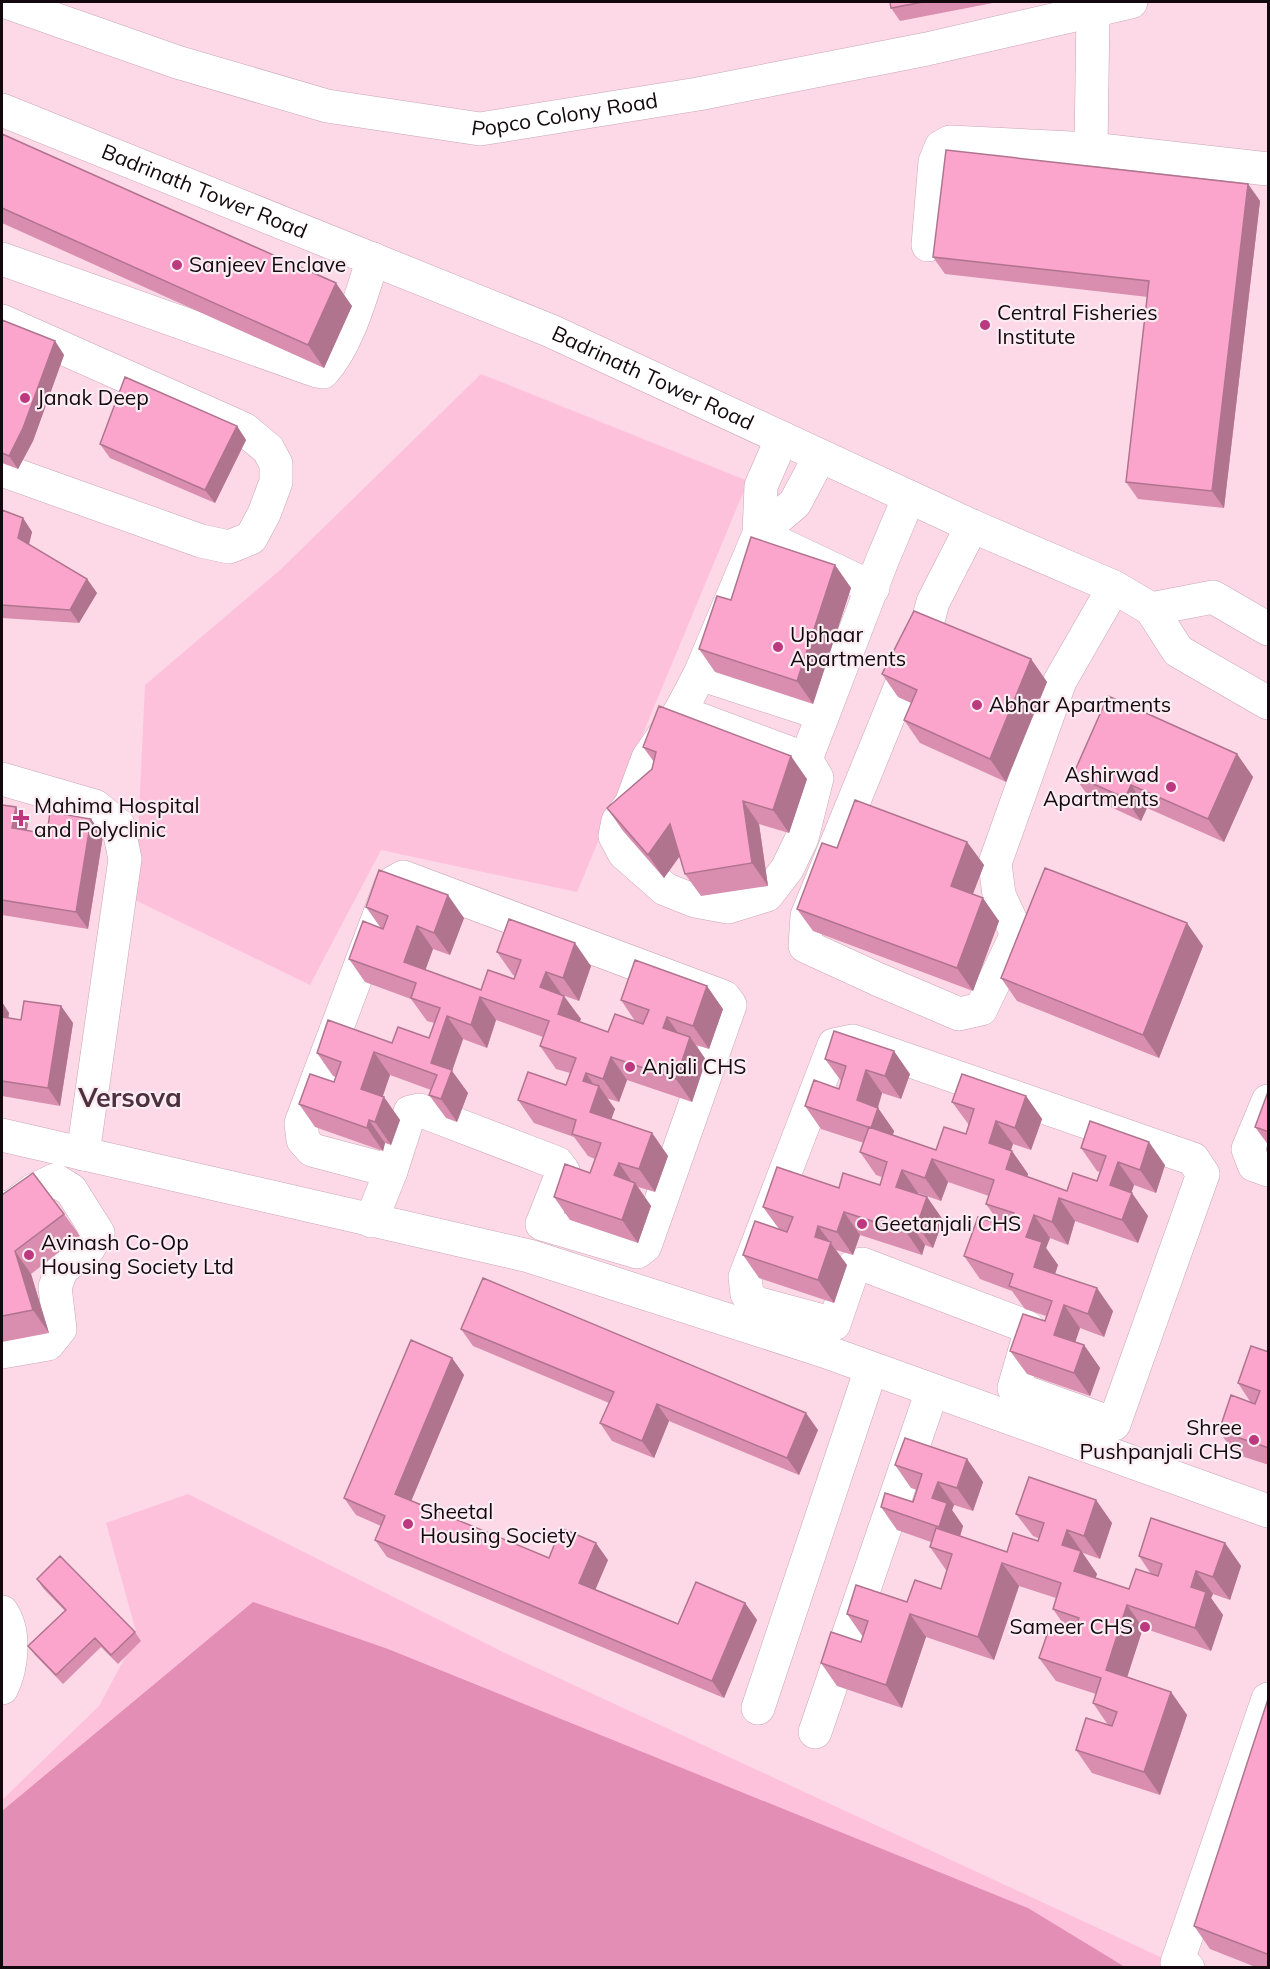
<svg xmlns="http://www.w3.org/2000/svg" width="1270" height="1969" font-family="Mulish,sans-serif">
<rect width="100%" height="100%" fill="#fdd8e7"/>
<path fill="#fec1db" d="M481 374 748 481 577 892 381 850 310 985 135 900 145 685 279 571Z
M188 1494 509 1655 1184 1968H2V1800L99 1706 137 1635 106 1523Z"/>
<path fill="#e38eb5" d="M253 1602 388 1649 1028 1908 1125 1967H2V1811Z"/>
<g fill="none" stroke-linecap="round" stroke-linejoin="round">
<defs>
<g id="minor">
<path id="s1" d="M6 2 177 62 327 106 480 129 698 94 927 49 1131 2"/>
<path id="s2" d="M2 110 551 331 972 526 1114 587 1151 609 1178 651 1268 703"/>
<path d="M1091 149 1093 11"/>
<path d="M928 245 935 162 941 147 950 142 1091 149 1268 169"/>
<path d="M2 259 317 371 323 372C349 343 361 295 373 259"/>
<path d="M2 321 244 429 268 449 276 464V482L264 514 251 538 229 547 201 541 2 470"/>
<path d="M782 438 761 486 759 534 700 674 680 712 648 758 631 804 618 821 615 836 624 853 665 889 695 901 728 907 767 895 787 869 802 838 817 778 806 759 882 561 909 497"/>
<path d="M972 526 933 602 929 617 807 916 805 946 877 979 959 1014 981 1009 1017 934 999 895 995 863 1060 681 1114 587"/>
<path d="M759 534 873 588"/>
<path d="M759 534 795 503 820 456"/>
<path d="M1151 609 1213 597 1268 629"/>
<path d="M700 674 823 714"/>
<path d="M680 712 806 759"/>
<path d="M2 779 95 806 118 825 125 859 83 1154"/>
<path d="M403 877 724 997 730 1005 645 1246 637 1252 542 1224 563 1171 557 1163 419 1110 410 1112 391 1171 312 1150 303 1140 301 1123 391 884Z"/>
<path d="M853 1041 1193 1159 1203 1174 1114 1424 1014 1388 1029 1336 1028 1328 1023 1325 862 1264 854 1266 834 1324 756 1303 747 1294 745 1277 834 1045Z"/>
<path d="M1268 1101 1248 1149 1254 1165 1268 1170"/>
<path d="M2 1135 529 1256 824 1351 1268 1511"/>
<path d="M2 1207 10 1208 34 1190 55 1180 71 1190 98 1233 88 1249 62 1269 55 1287 60 1329 48 1344 2 1352"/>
<path d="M371 1221 391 1171"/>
<path d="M2 1612C16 1633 12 1667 2 1688"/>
<path d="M758 1708 871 1369"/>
<path d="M815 1732 932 1391"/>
<path d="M1188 1968 1177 1963 1268 1699"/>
</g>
</defs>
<use href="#minor" stroke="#c9a6b5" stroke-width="34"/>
<use href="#minor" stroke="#fff" stroke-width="33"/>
</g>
<path fill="#d98eaf" d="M890 2H998L900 21 891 8Z
M2 134 352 306 324 368 2 223Z
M1248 184 1260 201 1224 508 1138 499 1126 482 1148 297 945 274 933 257Z
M2 320 55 341 64 355 33 441 18 469 2 463Z
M237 426 246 440 215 503 110 458 100 444Z
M2 510 23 518 32 532 29 545 87 579 97 593 79 623 2 618Z
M835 565 851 588 813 704 715 672 699 649 731 600Z
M1031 659 1047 682 1006 782 920 743 904 720 911 703 898 697 882 674Z
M643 747 807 779 789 833 759 824 768 886 701 896 685 874 680 856 664 878 623 831 607 808 652 769 654 762Z
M1237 754 1253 777 1224 842 1147 808 1141 821 1089 797 1073 775Z
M2 805 16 807 28 824 27 830 47 834 103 836 88 929 2 915Z
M967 842 984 865 973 894 999 921 973 991 813 931 797 909 837 848Z
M366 907 464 918 450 955 433 949 425 970 481 990 514 979 515 976 513 975 497 952 591 966 579 1001 562 995 581 1019 579 1022 608 1032 635 1021 621 1000 723 1009 709 1049 696 1045 706 1060 692 1102 627 1080 619 1102 606 1098 615 1109 611 1119 652 1133 668 1156 655 1192 638 1187 651 1206 638 1243 570 1220 554 1197 590 1173 595 1159 588 1156 574 1137 534 1123 518 1100 566 1085 570 1073 556 1069 540 1046 543 1037 496 1020 487 1048 463 1039 452 1071 468 1093 457 1122 446 1118 429 1095 431 1090 390 1075 383 1096 400 1120 391 1145 385 1143 383 1151 315 1127 299 1104 334 1082 336 1077 333 1076 317 1053 429 1038 434 1023 427 1021 411 999 365 982 349 959 380 927Z
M1203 946 1159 1058 1017 1001 1001 978Z
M2 1002 9 1013 8 1018 21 1020 61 1006 73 1023 60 1106 2 1096Z
M825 1059 910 1074 901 1099 882 1093 878 1108 894 1131 893 1135 936 1150 966 1134 969 1125 952 1102 1026 1096 1042 1119 1031 1150 1013 1144 1011 1150 1012 1151 1028 1174 1027 1177 1067 1191 1097 1181 1100 1172 1097 1171 1081 1148 1165 1165 1156 1193 1134 1185 1131 1193 1148 1216 1138 1243 1075 1221 1068 1245 1050 1238 1046 1248 1058 1265 1055 1274 1113 1311 1104 1337 1080 1328 1075 1342 1084 1345 1100 1368 1090 1396 1027 1374 1010 1351 1045 1321 1046 1316 1025 1309 1012 1291 980 1279 964 1256 1001 1225 986 1204 989 1196 948 1182 941 1201 918 1193V1194L927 1197 943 1220 933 1248 925 1245 922 1255 860 1235 853 1255 836 1250 847 1265 834 1303 759 1278 743 1255 779 1229 763 1207 839 1188 880 1185 882 1177 876 1175 860 1152 864 1143 821 1129 805 1106 839 1089 841 1081Z
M1269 1089V1146L1255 1127Z
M2 1195 64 1214 80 1236 31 1274 49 1333 2 1342Z
M461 1329 818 1430 799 1475 669 1421 654 1458 612 1441 600 1423 609 1403 473 1346Z
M1269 1352V1465L1235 1454 1219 1431 1251 1403 1238 1383Z
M452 1358 464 1375 411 1501 549 1558 608 1560 595 1589 678 1624 745 1603 757 1620 724 1698 387 1557 375 1540 381 1526 356 1515 344 1498Z
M967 1459 983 1482 973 1511 954 1505 952 1510 963 1526 960 1536 1007 1552 1038 1541V1538L1033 1536 1016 1514 1096 1500 1112 1523 1100 1559 1083 1553V1554L1097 1574 1095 1578 1129 1589 1151 1574 1139 1556 1225 1543 1241 1566 1230 1600 1213 1594 1211 1598 1223 1615 1211 1651 1143 1628 1127 1677 1171 1692 1187 1715 1160 1795 1092 1773 1076 1750 1108 1725 1093 1703 1096 1694 1056 1681 1039 1658 1074 1633 1069 1632 1053 1609 1056 1598 1019 1586 994 1660 926 1637 902 1708 837 1686 821 1663 861 1642 863 1637 847 1614 907 1602 941 1589 947 1570H946L930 1547 931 1542 897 1530 881 1507 913 1502 917 1490 911 1488 895 1465Z
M37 1579 135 1632 141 1641 118 1664 101 1647 63 1684 35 1655 28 1646 65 1611 43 1588Z
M1269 1696V1968H1258L1210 1949 1194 1926Z"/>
<path fill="#b0748f" d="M1248 184 1260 201 1224 508 1212 491Z
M336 283 352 306 324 368 308 345Z
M55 341 64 355 33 441 18 469 9 456Z
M237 426 246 440 215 503 205 490Z
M23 518 32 532 27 551 18 538Z
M835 565 851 588 813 704 797 681Z
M87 579 97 593 79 623 70 610Z
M1031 659 1047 682 1006 782 990 759Z
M1237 754 1253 777 1224 842 1208 819Z
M791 756 807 779 789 833 773 810Z
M1131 785 1147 808 1141 821 1125 798Z
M743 801 759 824 768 886 752 863Z
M16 807 28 824 24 845 12 828Z
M91 819 103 836 88 929 76 912Z
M670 824 686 847 664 878 648 855Z
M967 842 984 865 967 909 951 886Z
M448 895 464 918 450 955 434 933Z
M983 898 999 921 973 991 957 968Z
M1187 923 1203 946 1159 1058 1143 1035Z
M417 926 433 949 420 985 404 962Z
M575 943 591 966 579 1001 563 978Z
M546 972 562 995 540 987Z
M707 986 723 1009 709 1049 693 1026Z
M564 996 581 1019 574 1037 558 1014Z
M480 997 496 1020 487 1048 471 1025Z
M2 1002 9 1013 6 1033 2 1027Z
M61 1006 73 1023 60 1106 48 1088Z
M447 1016 463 1039 452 1071 468 1093 457 1122 441 1099 446 1085 431 1063Z
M667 1017 683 1040 663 1028Z
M690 1037 706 1060 692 1102 676 1079Z
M894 1051 910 1074 901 1099 885 1076Z
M374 1052 390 1075 377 1112 361 1089Z
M611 1057 627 1080 619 1102 603 1079Z
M866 1070 882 1093 873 1123 857 1100Z
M586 1073 597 1090 599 1086 615 1109 606 1134 590 1112 583 1081Z
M1026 1096 1042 1119 1031 1150 1015 1128Z
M384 1097 400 1120 391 1145 375 1122Z
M878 1108 894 1131 887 1151 871 1128Z
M369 1120 385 1143 383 1151 367 1128Z
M996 1121 1013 1144 1005 1166 989 1143Z
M652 1133 668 1156 655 1192 639 1169Z
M1149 1142 1165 1165 1156 1193 1140 1170Z
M1012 1151 1028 1174 1022 1192 1006 1169Z
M932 1159 948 1182 941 1201 925 1178Z
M1118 1162 1134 1185 1126 1208 1110 1185Z
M619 1163 634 1185 635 1183 651 1206 638 1243 622 1220 614 1175Z
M902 1170 918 1193 913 1209 896 1187Z
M1132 1193 1148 1216 1138 1243 1122 1220Z
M927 1197 943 1220 933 1248 917 1225Z
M1059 1198 1075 1221 1068 1245 1052 1222Z
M844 1212 860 1235 853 1255 837 1232Z
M1034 1215 1050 1238 1046 1248 1058 1265 1050 1289 1034 1267 1026 1237Z
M909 1222 925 1245 922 1255 906 1232Z
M818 1226 847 1265 834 1303 818 1280 815 1237Z
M15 1251 31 1274 49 1333 33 1310Z
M1097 1288 1113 1311 1104 1337 1088 1314Z
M1064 1305 1080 1328 1070 1358 1054 1335Z
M1084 1345 1100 1368 1090 1396 1074 1373Z
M452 1358 464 1375 407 1511 395 1494Z
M657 1404 669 1421 654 1458 642 1441Z
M806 1413 818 1430 799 1475 787 1458Z
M967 1459 983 1482 973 1511 957 1488Z
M938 1482 954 1505 952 1510 963 1526 956 1550 939 1527 932 1498Z
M1096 1500 1112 1523 1100 1559 1084 1536Z
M1067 1530 1097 1574 1090 1594 1074 1571 1062 1545Z
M596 1543 608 1560 591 1600 579 1583Z
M1225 1543 1241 1566 1230 1600 1213 1577Z
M1002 1563 1019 1586 994 1660 978 1637Z
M1196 1571 1213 1594 1211 1598 1223 1615 1211 1651 1195 1628 1191 1587Z
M745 1603 757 1620 724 1698 712 1681Z
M1127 1605 1143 1628 1122 1693 1106 1670Z
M910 1614 926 1637 902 1708 886 1685Z
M1171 1692 1187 1715 1160 1795 1144 1772Z"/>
<path fill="#fca5cc" stroke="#b0748f" stroke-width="1.5" d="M890 2H923L891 8Z
M2 134 336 283 308 345 2 208Z
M946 150 1248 184 1212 491 1126 482 1149 281 933 257Z
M2 320 55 341 23 428 9 456 2 453Z
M125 377 237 426 205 490 100 444Z
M2 510 23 518 18 538 87 579 70 610 2 605Z
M751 537 835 565 797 681 699 649 717 596 731 600Z
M914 611 1031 659 990 759 904 720 917 690 882 674Z
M1108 696 1237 754 1208 819 1131 785 1125 798 1073 775Z
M659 706 791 756 773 810 743 801 752 863 685 874 670 824 648 855 607 808 652 769 656 752 643 747Z
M855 800 967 842 951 886 983 898 957 968 797 909 822 843 837 848Z
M2 805 16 807 12 828 47 834 50 812 91 819 76 912 2 900Z
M1045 868 1187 923 1143 1035 1001 978Z
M379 870 448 895 434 933 417 926 404 962 481 990 488 970 514 979 521 960 497 952 509 919 575 943 563 978 546 972 540 987 564 996 558 1014 608 1032 615 1014 643 1024 649 1010 621 1000 635 960 707 986 693 1026 667 1017 663 1028 690 1037 676 1079 611 1057 603 1079 586 1073 583 1081 599 1086 590 1112 652 1133 639 1169 619 1163 614 1175 635 1183 622 1220 554 1197 565 1164 590 1173 601 1143 572 1134 576 1120 518 1100 528 1072 566 1085 576 1058 540 1046 549 1021 480 997 471 1025 447 1016 431 1063 452 1070 441 1099 429 1095 437 1075 374 1052 361 1089 384 1097 375 1122 369 1120 367 1128 299 1104 310 1074 334 1082 341 1062 317 1053 328 1020 392 1043 398 1027 429 1038 440 1008 411 998 416 983 349 959 363 921 383 929 388 916 366 907Z
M24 1001 61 1006 48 1088 2 1081V1017L21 1020Z
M834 1031 894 1051 885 1076 866 1070 857 1100 878 1108 871 1128 805 1106 814 1080 839 1089 846 1066 825 1059Z
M962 1074 1026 1096 1015 1128 996 1121 989 1143 1012 1151 1006 1169 1067 1191 1073 1173 1097 1181 1106 1156 1081 1148 1090 1121 1149 1142 1140 1170 1118 1162 1110 1185 1132 1193 1122 1220 1059 1198 1052 1222 1034 1215 1026 1237 1042 1242 1034 1267 1097 1288 1088 1314 1064 1305 1054 1335 1084 1345 1074 1373 1010 1351 1023 1314 1045 1321 1052 1301 1009 1286 1013 1274 964 1256 978 1217 1009 1228 1014 1213 986 1204 994 1180 932 1159 925 1178 902 1170 896 1187 927 1197 917 1225 909 1222 906 1232 844 1212 837 1232 818 1226 815 1237 831 1242 818 1280 743 1255 755 1221 787 1232 793 1217 763 1207 777 1167 839 1188 843 1173 880 1185 887 1162 860 1152 869 1127 936 1150 944 1127 966 1134 974 1109 952 1102Z
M1269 1089V1132L1255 1127Z
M33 1173 64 1214 15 1251 33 1310 2 1316V1195Z
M483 1278 806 1413 787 1458 657 1404 642 1441 600 1423 614 1392 461 1329Z
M411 1340 452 1358 395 1494 549 1558 561 1528 596 1543 579 1583 678 1624 696 1582 745 1603 712 1681 375 1540 385 1516 344 1498Z
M1251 1346 1269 1352V1448L1219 1431 1231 1395 1255 1404 1260 1391 1238 1383Z
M905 1438 967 1459 957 1488 938 1482 932 1498 947 1503 939 1527 881 1507 885 1493 913 1502 922 1474 895 1465Z
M1029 1477 1096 1500 1084 1536 1067 1530 1062 1545 1081 1551 1074 1571 1129 1589 1136 1569 1158 1576 1162 1564 1139 1556 1151 1518 1225 1543 1213 1577 1196 1571 1191 1587 1206 1592 1195 1628 1127 1605 1106 1670 1171 1692 1144 1772 1076 1750 1086 1718 1112 1726 1117 1712 1093 1703 1101 1678 1039 1658 1050 1626 1073 1634 1079 1618 1053 1609 1061 1583 1002 1563 978 1637 910 1614 886 1685 821 1663 831 1632 861 1642 868 1621 847 1614 856 1585 907 1602 915 1580 941 1589 952 1554 930 1547 936 1528 1007 1552 1013 1533 1038 1541 1044 1523 1016 1514Z
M60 1556 135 1632 111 1655 95 1638 56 1675 28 1646 66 1610 37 1579Z
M1269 1696V1950L1267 1954 1194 1926Z"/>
<g fill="#bc387f" stroke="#fbecf2" stroke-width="2">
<circle cx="177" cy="265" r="6"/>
<circle cx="985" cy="325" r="6"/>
<circle cx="25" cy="398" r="6"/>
<circle cx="778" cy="647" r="6"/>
<circle cx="977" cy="705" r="6"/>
<circle cx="1171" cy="787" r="6"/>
<path d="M18 809h6v6h6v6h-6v6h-6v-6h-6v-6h6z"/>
<circle cx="630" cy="1067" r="6"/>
<circle cx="862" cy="1224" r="6"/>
<circle cx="29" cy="1255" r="6"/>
<circle cx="1254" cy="1440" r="6"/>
<circle cx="408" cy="1524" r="6"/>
<circle cx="1145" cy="1627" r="6"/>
</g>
<g text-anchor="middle" stroke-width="4.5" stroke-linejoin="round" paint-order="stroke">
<g font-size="21" fill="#13080d" stroke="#fbecf2">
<text dy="7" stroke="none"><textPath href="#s1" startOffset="578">Popco Colony Road</textPath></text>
<text dy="7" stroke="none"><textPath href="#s2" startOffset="218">Badrinath Tower Road</textPath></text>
<text dy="7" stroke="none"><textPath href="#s2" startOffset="704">Badrinath Tower Road</textPath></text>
</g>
<g font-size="21" fill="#13080d" stroke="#fbecf2" text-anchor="start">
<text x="189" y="272">Sanjeev Enclave</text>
<text x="997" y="320">Central Fisheries<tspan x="997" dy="24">Institute</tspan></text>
<text x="37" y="405">Janak Deep</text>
<text x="790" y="642">Uphaar<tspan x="790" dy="24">Apartments</tspan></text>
<text x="989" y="712">Abhar Apartments</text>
<text x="1159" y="782" text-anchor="end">Ashirwad<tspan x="1159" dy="24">Apartments</tspan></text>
<text x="34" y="813">Mahima Hospital<tspan x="34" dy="24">and Polyclinic</tspan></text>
<text x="642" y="1074">Anjali CHS</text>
<text x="874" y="1231">Geetanjali CHS</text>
<text x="41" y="1250">Avinash Co-Op<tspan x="41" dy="24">Housing Society Ltd</tspan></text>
<text x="1242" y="1435" text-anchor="end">Shree<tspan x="1242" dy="24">Pushpanjali CHS</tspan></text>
<text x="420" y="1519">Sheetal<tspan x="420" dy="24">Housing Society</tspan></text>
<text x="1133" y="1634" text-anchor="end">Sameer CHS</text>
</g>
<g font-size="27" font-weight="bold" fill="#4d303d" stroke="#fbecf2">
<text x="130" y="1107">Versova</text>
</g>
</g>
<rect width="1270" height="1969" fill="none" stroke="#13080d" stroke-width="6"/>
</svg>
